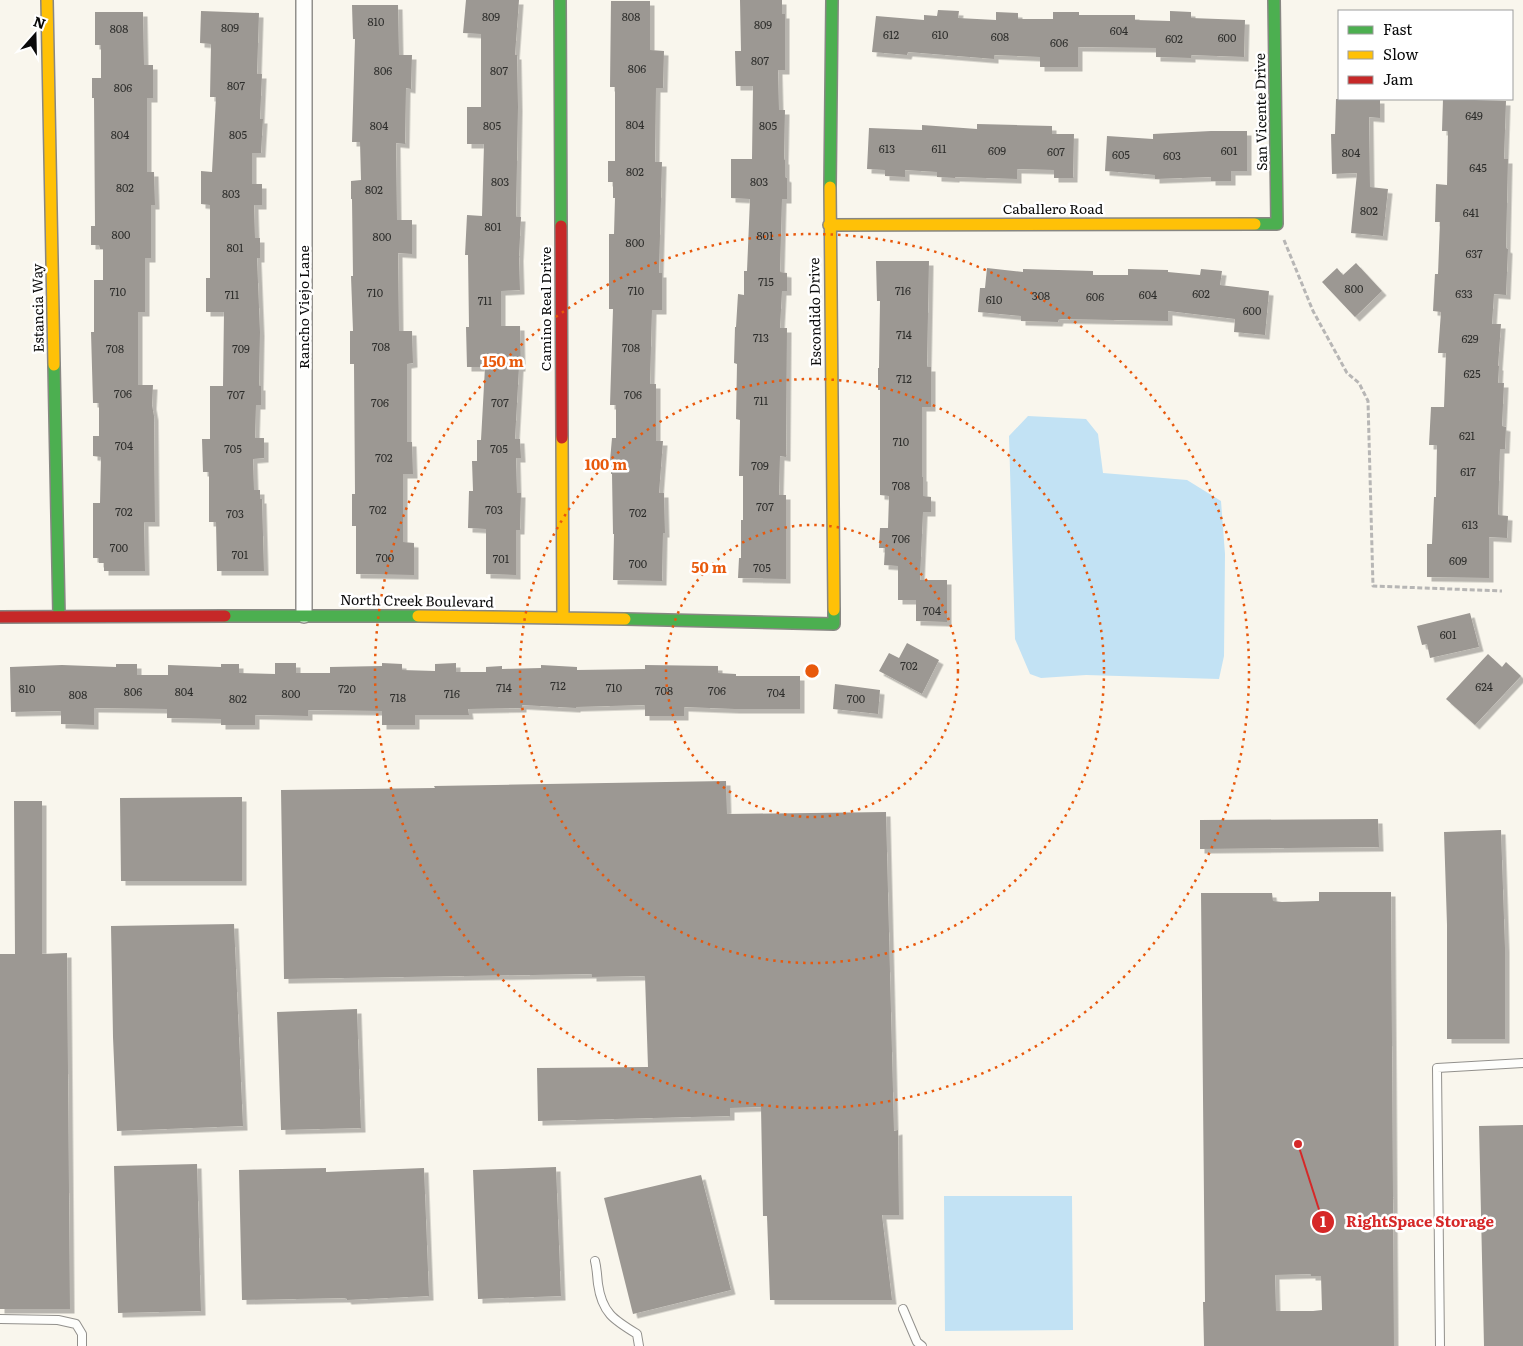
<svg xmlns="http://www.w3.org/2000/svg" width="1523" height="1346" font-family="Literata,serif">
<defs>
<filter id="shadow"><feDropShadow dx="4.5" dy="4.5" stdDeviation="0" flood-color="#0004"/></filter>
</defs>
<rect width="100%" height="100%" fill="#f9f6ed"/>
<path fill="#c2e2f4" d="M1028 416 1086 419 1098 434 1103 473 1187 480 1221 501 1225 554 1224 656 1219 679 1086 675 1041 678 1030 674 1015 639 1009 436Z
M944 1196H1072L1073 1330 945 1331Z"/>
<path fill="#9c9893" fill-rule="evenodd" filter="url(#shadow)" d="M466 0H519L515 55H517L518 107 516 217H521L519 257 520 290 501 291V326H520L521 367H519L515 439H520L521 458H516L517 493H521L520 530H516V575L486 574V529L468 528 469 491H473L472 461H477V440H481L485 367H467L466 327H469L468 255H465L467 215 482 216 484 144H467V107H481V34L463 33Z
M740 0H782V14H785V70H778L779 110H785L784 160H785V177L787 178V199H782L780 272 787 273V291H782L780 328H787L786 457 780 456 779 495H786V579L738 578 739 558H741V520H743V476H739L740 420 736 419 737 364 734 363 735 327H736L738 294 744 295V271H747L750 199 731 198V159H752L753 86H736L735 51H741Z
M611 1H650V50L664 51 663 88H656L655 162H662L659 273H662V310H652L650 384H656V441H663L659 493H664L665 533H663L662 581 613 580 614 534H613L612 474H611V461H610L612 438H616V405H610L613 309H609V234H614L615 198H613V182H608V161H615V87H610Z
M352 5H398L399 55H412L411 89 406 88 405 144 396 143 397 220H412V254L398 253 399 331H412L413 363 407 364V442H412L413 474H403V542L414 543V575L356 574V526H352V494H355L354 364H350V331H353L351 276H353L352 199H351V181L361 180 360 142H352L355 39H353Z
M938 10 959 11 958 18 996 20V12L1018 13V19H1053V12H1079V15H1135V20L1170 21V11L1191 12V18L1245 20 1244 57 1191 55V58L1156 57V48L1078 47V67H1040V57L994 55V59L908 52 907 55 872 52 876 16 924 20V15L937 16Z
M201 11 259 13 257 74H262L260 119H263L261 153H252V184H262V205H254L255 238H260V258H257L260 332 259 386H261V405H256L255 438H264V458L253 459 254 490H260V499H262L264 571H217L216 522H209V472H203L202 439H210V386H223L224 312H206V278H210V205L201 204V171L212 172 216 97H210L211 44 200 43Z
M95 12H143L144 65H153V98H147V172H154L155 205H151V258H145V312H138V385H153L152 405 154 416 155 522H144L145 571H104V563H99V558H93V503H100L101 457 93 456V436H99V403H93L91 332H94V280H103V249H100L99 245H91V226H95L94 98H92V78H101V45H95Z
M1336 99H1380V118L1369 117 1370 187 1388 189 1383 236 1351 233 1357 173 1332 174 1331 134H1335Z
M1443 99 1506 101 1504 159H1508L1506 248 1508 249 1506 295 1494 294 1492 324H1501L1498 366H1499L1498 383H1504L1502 426 1506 427 1505 449H1500L1498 515 1508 516 1507 538 1489 537V578L1427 577V544H1432L1434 497H1436L1437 445H1429L1431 407H1444L1446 353H1438L1441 312 1433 311 1435 274H1438L1440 222H1435L1436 184 1447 185 1448 131H1442Z
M977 124 1052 126V134H1074L1073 178H1054V170L1017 169V179L955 177V178L937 177V172L905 170V177L885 176V170L867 169 869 128 922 130V125L977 129Z
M1211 131H1247V171H1231V181H1211V177L1155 179V175L1105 171 1107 136 1153 139V134Z
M876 261H929L927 367H931V407H922V477H923V496L931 497V512H923L920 580H947V622L916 621V600H898V566L884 565 885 548H879L880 528H888L889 496 880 495V390H878V368H879L880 301H877Z
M1356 263 1382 291 1355 317 1322 282 1337 268 1343 275Z
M987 268 1023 272V269L1093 271V275H1128V269L1168 270V272L1200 275 1201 269 1222 271 1220 285 1269 291 1265 335 1234 332 1235 319 1168 311V321L1059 319 1058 322 1021 321V316L978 312 980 288H985Z
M1470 613 1479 647 1430 658 1427 644 1422 645 1417 626Z
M907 643 939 660 922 694 879 671 889 653 899 658Z
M1488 654 1502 667 1506 662 1521 676 1475 725 1446 699Z
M275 663H296V673H330V667L382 666V663L402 664V670L435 671V664L456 663V672H486V667L502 666V669L541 668V665L577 667V670L645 669V665L718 666V673L736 674V676H800V709H735L684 707V716H645V705L576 707V708L522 705V708L468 709 469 715H415V725H382V711L308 710V716L255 715V725H221V719L167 718V709L94 708V725L61 724V711L11 712 10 667 62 665 116 667V664H137V675H168V665L221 667V664H239V673L275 674Z
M835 684 880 690 878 714 833 709Z
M726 781 727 814 886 812 894 1131 898 1130 899 1215H882L892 1300H770L767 1216H763L761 1107 730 1108V1116L538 1121 537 1068 648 1067 645 976 592 977V974L284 979 281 790 435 788 434 786Z
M242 797V881H121L120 798Z
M14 801H42V954L67 953 70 1309H0V954H15Z
M1378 819 1379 847 1200 849V820Z
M1501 830 1505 948V1039H1447V925L1444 832Z
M1319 892H1391L1394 1346H1204L1203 1302H1205L1201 893H1272L1273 901 1282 902 1319 901ZM1311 1274V1276H1321L1322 1310 1313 1311H1276L1275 1275Z
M234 924 243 1126 117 1131 113 1037 111 926Z
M357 1009 361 1128 281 1130 277 1012Z
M1523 1125V1346H1484L1479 1126Z
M197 1164 201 1311 118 1313 114 1166Z
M556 1167 561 1296 478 1299 473 1170Z
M326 1168V1172L424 1168 429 1296 347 1300 346 1298 242 1300 239 1170Z
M701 1175 731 1290 633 1314 604 1198Z"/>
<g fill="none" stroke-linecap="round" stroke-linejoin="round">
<defs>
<path id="lane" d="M595 1261C597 1269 597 1276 598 1284 602 1313 614 1320 637 1334L639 1346
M903 1309 917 1342 922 1346
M0 1319 58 1320 76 1324 82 1334V1346
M1440 1346 1437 1068 1523 1063"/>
<path id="street" d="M304 0V615"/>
<path id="fast" d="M560 0 561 226
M830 187 832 0
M1255 224H1277L1274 0
M54 365 59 616
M225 616H418
M625 619 834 624V610"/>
<path id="slow" d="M47 0 54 365
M830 187 834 610
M829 225 1255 224
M562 438 563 618
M418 616 625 619"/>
<path id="jam" d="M561 226 562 438
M0 617 225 616"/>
</defs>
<use href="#lane" stroke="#92908c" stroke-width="10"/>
<use href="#street" stroke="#92908c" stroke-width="18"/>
<use href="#fast" stroke="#888783" stroke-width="14"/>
<use href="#slow" stroke="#888783" stroke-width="14"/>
<use href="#jam" stroke="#888783" stroke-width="14"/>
<path stroke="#b7b6b5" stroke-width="3" stroke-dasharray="5 2.5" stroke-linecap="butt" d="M1284 240 1313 311 1347 373 1359 383 1368 401 1373 586 1502 591"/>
<use href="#lane" stroke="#fefefc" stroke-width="8"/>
<use href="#street" stroke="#fefefc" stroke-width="15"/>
<use href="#fast" stroke="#4caf50" stroke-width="11"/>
<use href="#slow" stroke="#ffc107" stroke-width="11"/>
<use href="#jam" stroke="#c62828" stroke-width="11"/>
</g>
<g fill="none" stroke="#e8590c" stroke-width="2.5" stroke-dasharray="2.5 5">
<circle cx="812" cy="671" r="146"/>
<circle cx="812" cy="671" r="292"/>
<circle cx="812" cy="671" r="437"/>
</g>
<g text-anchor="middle" stroke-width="5" stroke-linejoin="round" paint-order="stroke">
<g font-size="11" fill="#2e2e2c">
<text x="491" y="21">809</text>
<text x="631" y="21">808</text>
<text x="376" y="26">810</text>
<text x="763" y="29">809</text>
<text x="230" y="32">809</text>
<text x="119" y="33">808</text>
<text x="1119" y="35">604</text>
<text x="891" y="39">612</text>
<text x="940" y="39">610</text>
<text x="1000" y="41">608</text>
<text x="1227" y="42">600</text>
<text x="1174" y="43">602</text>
<text x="1059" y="47">606</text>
<text x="760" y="65">807</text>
<text x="637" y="73">806</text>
<text x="383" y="75">806</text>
<text x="499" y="75">807</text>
<text x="236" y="90">807</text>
<text x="123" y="92">806</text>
<text x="1474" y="120">649</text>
<text x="635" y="129">804</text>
<text x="379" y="130">804</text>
<text x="492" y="130">805</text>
<text x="768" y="130">805</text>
<text x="120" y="139">804</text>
<text x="238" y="139">805</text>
<text x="887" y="153">613</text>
<text x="939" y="153">611</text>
<text x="997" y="155">609</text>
<text x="1229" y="155">601</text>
<text x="1056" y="156">607</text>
<text x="1351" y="157">804</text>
<text x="1121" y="159">605</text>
<text x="1172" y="160">603</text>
<text x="1478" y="172">645</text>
<text x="635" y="176">802</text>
<text x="500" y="186">803</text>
<text x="759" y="186">803</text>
<text x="125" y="192">802</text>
<text x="374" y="194">802</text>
<text x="231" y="198">803</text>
<text x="1369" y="215">802</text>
<text x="1471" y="217">641</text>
<text x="493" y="231">801</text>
<text x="121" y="239">800</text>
<text x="765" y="240">801</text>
<text x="382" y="241">800</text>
<text x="635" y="247">800</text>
<text x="235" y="252">801</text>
<text x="1474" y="258">637</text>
<text x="766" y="286">715</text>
<text x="1354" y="293">800</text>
<text x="636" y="295">710</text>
<text x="903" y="295">716</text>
<text x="118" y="296">710</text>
<text x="375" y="297">710</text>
<text x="1201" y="298">602</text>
<text x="1464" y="298">633</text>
<text x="232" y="299">711</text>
<text x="1148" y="299">604</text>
<text x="1041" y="300">308</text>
<text x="1095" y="301">606</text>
<text x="994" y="304">610</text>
<text x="485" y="305">711</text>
<text x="1252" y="315">600</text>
<text x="904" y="339">714</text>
<text x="761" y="342">713</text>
<text x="1470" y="343">629</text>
<text x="381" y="351">708</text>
<text x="631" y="352">708</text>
<text x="115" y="353">708</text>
<text x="241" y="353">709</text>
<text x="1472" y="378">625</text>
<text x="904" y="383">712</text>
<text x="123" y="398">706</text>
<text x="236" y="399">707</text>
<text x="633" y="399">706</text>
<text x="761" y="405">711</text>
<text x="380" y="407">706</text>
<text x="500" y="407">707</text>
<text x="1467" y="440">621</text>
<text x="901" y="446">710</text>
<text x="124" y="450">704</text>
<text x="233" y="453">705</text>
<text x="499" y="453">705</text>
<text x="384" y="462">702</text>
<text x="760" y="470">709</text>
<text x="1468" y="476">617</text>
<text x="901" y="490">708</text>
<text x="765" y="511">707</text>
<text x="378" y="514">702</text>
<text x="494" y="514">703</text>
<text x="124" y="516">702</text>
<text x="638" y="517">702</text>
<text x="235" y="518">703</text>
<text x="1470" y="529">613</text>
<text x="901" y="543">706</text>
<text x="119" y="552">700</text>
<text x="240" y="559">701</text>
<text x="385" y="562">700</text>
<text x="501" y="563">701</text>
<text x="1458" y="565">609</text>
<text x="638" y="568">700</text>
<text x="762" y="572">705</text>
<text x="932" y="615">704</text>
<text x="1448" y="639">601</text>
<text x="909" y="670">702</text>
<text x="558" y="690">712</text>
<text x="1484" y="691">624</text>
<text x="504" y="692">714</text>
<text x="614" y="692">710</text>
<text x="27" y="693">810</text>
<text x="347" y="693">720</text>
<text x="664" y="695">708</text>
<text x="717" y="695">706</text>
<text x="133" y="696">806</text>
<text x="184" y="696">804</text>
<text x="776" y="697">704</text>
<text x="291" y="698">800</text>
<text x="452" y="698">716</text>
<text x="78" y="699">808</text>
<text x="398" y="702">718</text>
<text x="238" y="703">802</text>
<text x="856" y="703">700</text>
</g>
<g font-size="14" fill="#0a0a0a" stroke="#fff">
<text transform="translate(1261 112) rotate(-91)" y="5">San Vicente Drive</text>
<text x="1053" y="214">Caballero Road</text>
<text transform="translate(304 307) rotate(-90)" y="5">Rancho Viejo Lane</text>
<text transform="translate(38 308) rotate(-91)" y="5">Estancia Way</text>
<text transform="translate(546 309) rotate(-90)" y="5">Camino Real Drive</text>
<text transform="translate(815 312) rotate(-91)" y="5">Escondido Drive</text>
<text transform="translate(417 601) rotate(1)" y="5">North Creek Boulevard</text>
</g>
</g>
<circle cx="812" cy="671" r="8" fill="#e8590c" stroke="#fff" stroke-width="2.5"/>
<g font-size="15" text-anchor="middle" font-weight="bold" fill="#e8590c" stroke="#fff" stroke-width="5" stroke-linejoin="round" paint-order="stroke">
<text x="503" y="367">150 m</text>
<text x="606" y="470">100 m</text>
<text x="709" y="573">50 m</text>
</g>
<path fill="none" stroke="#d62828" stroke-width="2" d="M1298 1144L1323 1222"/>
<g fill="#d62828" stroke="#fff" stroke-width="2">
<circle cx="1298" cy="1144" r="5"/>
<circle cx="1323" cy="1222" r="12"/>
</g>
<g font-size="15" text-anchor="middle" font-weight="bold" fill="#fff">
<text x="1323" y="1227">1</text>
</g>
<g font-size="15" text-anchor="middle" font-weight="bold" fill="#d62828" stroke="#fff" stroke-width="5" stroke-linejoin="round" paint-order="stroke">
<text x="1420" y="1227">RightSpace Storage</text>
</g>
<rect x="1338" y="10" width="175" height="90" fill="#ffffff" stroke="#9d9d9d"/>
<rect x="1348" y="26" width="25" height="8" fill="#4caf50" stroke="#9d9d9d"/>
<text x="1383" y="35" font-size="15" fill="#0a0a0a">Fast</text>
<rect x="1348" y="51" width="25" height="8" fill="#ffc107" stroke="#9d9d9d"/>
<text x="1383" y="60" font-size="15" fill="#0a0a0a">Slow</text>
<rect x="1348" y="76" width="25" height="8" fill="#c62828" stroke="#9d9d9d"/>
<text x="1383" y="85" font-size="15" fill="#0a0a0a">Jam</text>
<g transform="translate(35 35) rotate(20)" stroke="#ffffff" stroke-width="4" paint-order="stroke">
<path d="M0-4L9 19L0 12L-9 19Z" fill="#0a0a0a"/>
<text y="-8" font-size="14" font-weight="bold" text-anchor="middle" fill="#0a0a0a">N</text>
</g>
</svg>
